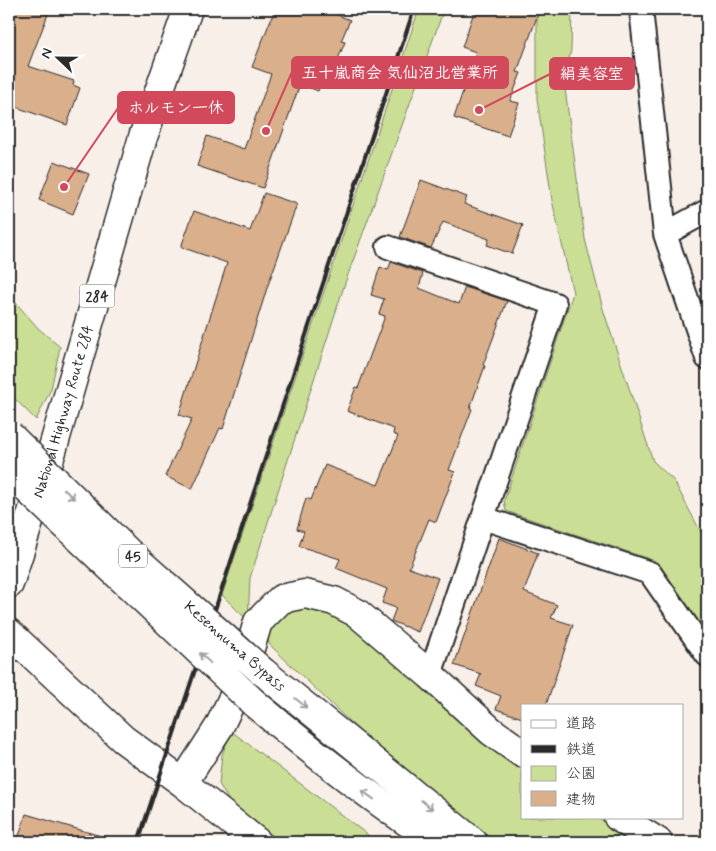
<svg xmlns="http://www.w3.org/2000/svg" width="716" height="851" font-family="Mynerve,'Klee One',sans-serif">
<rect width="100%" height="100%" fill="#f8efe8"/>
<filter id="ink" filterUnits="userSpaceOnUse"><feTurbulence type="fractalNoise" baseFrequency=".02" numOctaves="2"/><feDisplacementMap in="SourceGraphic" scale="10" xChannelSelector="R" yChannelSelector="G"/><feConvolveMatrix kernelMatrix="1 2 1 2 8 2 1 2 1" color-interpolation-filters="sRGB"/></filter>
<g filter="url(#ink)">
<path fill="#cadf95" stroke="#7a8560" d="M419 9H444L345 283 250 578 248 621 222 595Z
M537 9H572L571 50 564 81 585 239 603 309 653 461 674 481 707 544V635L655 561 506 511 504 501 573 293 552 200 537 99Z
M9 295 38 328 60 347 51 389 36 420 9 393Z
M307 604 326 606 356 627 522 767V817H597L636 842H494L450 810 354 726 269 644 267 632 285 612Z
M231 731 377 842H281L229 801 219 784 222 755Z"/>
<path fill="#daaf8b" stroke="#2b2b2b" d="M9 9H50L28 66 74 81 73 85 80 88 67 125 13 106 11 112 9 111Z
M275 9H323L350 20 341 41 345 42 336 64 330 62 318 91 300 84 263 188 197 166 207 136 244 149 271 74 252 67Z
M475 9H522L538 14 517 72 521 73 510 101 519 103 508 136 454 118 476 52 462 47Z
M54 161 89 174 73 214 39 200Z
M421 180 467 197 464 204 523 225 512 254 487 245 489 239 443 222 431 248 400 237Z
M264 193 297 204 268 285 223 429 220 428 192 489 165 476 192 419 179 415 227 263 181 247 194 211 250 231Z
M391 262 423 273 419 288 459 304 465 287 507 301 483 365 485 366 470 408 472 409 449 470 455 472 436 522 429 519 409 568 438 578 418 632 391 621 396 608 382 603 387 589 336 568 340 559 299 546 304 531 297 529 306 498 311 500 325 465 378 485 398 436 393 434 394 429 347 411 356 387 358 388 385 316 379 314 384 299 371 295 380 267 388 270Z
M499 538 538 553 524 592 557 605 551 618 573 625 546 705H522V718L496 709 501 696 476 686 481 674 454 665Z
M26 814 101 836 100 842H17Z"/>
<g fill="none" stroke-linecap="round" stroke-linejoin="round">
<defs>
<path id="minor" d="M641 9 665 234 707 358
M665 234 707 211
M388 247 555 304 430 675
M483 518 650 573 707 655"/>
<path id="tertiary" d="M9 633 123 739 183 783 257 842
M183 783 219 727 239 685 258 622 281 599 305 594 334 601 357 613 430 675 491 731 522 753
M618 817 658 842"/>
<g id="trunk">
<path id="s1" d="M9 584 52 451 143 137 188 9"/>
<path d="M263 672 473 842"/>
<path d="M254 703C313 753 373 800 437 842"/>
</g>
</defs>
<use href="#minor" stroke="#2b2b2b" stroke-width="26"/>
<use href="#tertiary" stroke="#2b2b2b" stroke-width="31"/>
<use href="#trunk" stroke="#2b2b2b" stroke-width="31"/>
<use href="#minor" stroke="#fff" stroke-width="22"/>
<use href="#tertiary" stroke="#fff" stroke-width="28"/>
<use href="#trunk" stroke="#fff" stroke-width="28"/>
<path stroke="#2b2b2b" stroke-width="4" d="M138 842 414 9"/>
<defs>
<path id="trunk-bridge" d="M9 435 128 552 263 672
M9 472 254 703"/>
</defs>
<use href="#trunk-bridge" stroke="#2b2b2b" stroke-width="31" stroke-linecap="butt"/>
<use href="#trunk-bridge" stroke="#fff" stroke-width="28"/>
</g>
<defs><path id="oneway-shaft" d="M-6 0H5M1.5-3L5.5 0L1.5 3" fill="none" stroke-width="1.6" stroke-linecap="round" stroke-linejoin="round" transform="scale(1.25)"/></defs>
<g stroke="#a0a0a0">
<use href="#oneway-shaft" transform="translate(69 494) rotate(44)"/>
<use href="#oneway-shaft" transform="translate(205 658) rotate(-137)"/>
<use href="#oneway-shaft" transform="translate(301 703) rotate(40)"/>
<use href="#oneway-shaft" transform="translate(368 795) rotate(-144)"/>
<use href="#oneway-shaft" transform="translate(427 805) rotate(39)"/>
</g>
</g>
<g text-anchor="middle" stroke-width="4" stroke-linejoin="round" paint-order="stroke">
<g fill="#fff" stroke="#6b6b6b" stroke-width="1">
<rect x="79.5" y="284.5" width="35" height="23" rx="4"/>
<rect x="119" y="544.5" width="28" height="23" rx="4"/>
</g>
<g font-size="14" font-weight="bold" fill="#2b2b2b">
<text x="97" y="301">284</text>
<text x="133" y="561">45</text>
</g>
<g font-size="15" fill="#2b2b2b" stroke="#fff">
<text dy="5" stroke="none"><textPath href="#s1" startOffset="181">National Highway Route 284</textPath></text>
<text transform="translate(235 646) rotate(41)" y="5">Kesennuma Bypass</text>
</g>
</g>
<path fill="none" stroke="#d1495b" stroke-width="2" d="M266 131L292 72M479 110L550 74M64 187L118 108"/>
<g fill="#d1495b" stroke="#fff" stroke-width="2">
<circle cx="266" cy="131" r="5"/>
<circle cx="479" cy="110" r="5"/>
<circle cx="64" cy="187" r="5"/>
</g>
<g fill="#d1495b" stroke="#d1495b" stroke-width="2">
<rect x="292" y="57" width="216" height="31" rx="5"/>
<rect x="550" y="58" width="84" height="31" rx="5"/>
<rect x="118" y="92" width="116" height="31" rx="5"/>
</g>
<g font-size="16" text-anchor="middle" font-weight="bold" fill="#fff">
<text x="400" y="78">五十嵐商会 気仙沼北営業所</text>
<text x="592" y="79">絹美容室</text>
<text x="176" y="113">ホルモン一休</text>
</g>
<rect width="716" height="851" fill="none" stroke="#fff" stroke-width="30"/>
<rect x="15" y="15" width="686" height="821" fill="none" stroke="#2b2b2b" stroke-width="2" filter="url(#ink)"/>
<rect x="521" y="704" width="162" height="115" fill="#ffffff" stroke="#aaaaaa"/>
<rect x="531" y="720" width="25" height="8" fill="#ffffff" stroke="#aaaaaa"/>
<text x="566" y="728" font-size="15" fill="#2b2b2b">道路</text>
<rect x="531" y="745" width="25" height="8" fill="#2b2b2b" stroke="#aaaaaa"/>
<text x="566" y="754" font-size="15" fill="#2b2b2b">鉄道</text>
<rect x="531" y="766" width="25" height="15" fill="#cadf95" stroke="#aaaaaa"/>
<text x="566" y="778" font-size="15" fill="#2b2b2b">公園</text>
<rect x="531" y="791" width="25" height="15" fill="#daaf8b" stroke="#aaaaaa"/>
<text x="566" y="804" font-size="15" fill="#2b2b2b">建物</text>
<g transform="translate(58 58) rotate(292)" stroke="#ffffff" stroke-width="4" paint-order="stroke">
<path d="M0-4L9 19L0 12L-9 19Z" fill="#2b2b2b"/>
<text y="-8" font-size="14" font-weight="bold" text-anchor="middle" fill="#2b2b2b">N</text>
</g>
</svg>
